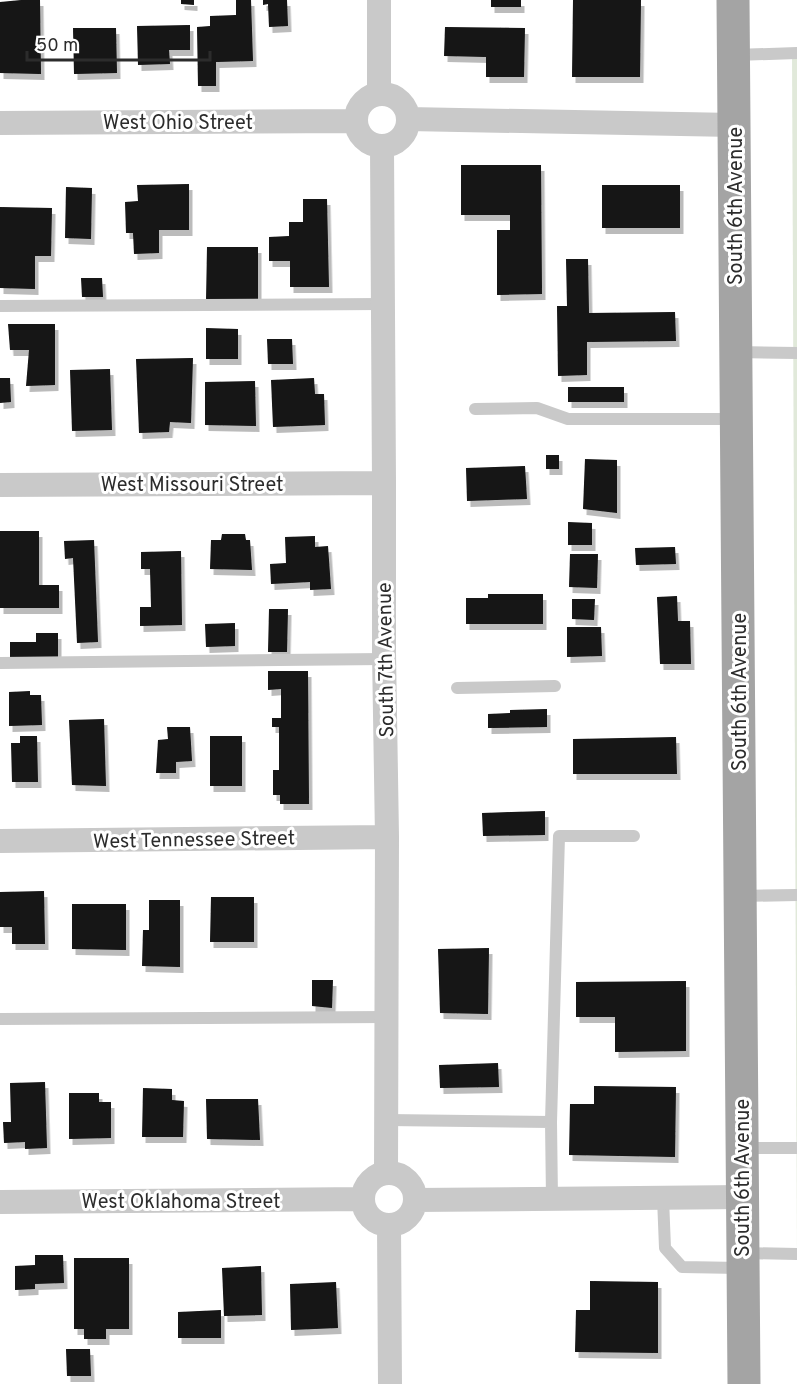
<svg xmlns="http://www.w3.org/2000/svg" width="797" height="1384" font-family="Overpass,sans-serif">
<defs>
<filter id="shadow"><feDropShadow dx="3.5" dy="6" stdDeviation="0" flood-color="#0004"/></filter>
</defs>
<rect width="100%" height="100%" fill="#fff"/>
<path fill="#e1e9da" d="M792 48H797V1265Z"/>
<path fill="#131313" filter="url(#shadow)" d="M21 0H40L41 74 0 73V2Z
M181 0H194V5L181 4Z
M236 0H251L253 61 216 62V86H198L197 27 210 26V16L236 15Z
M263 0H287L288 26 269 27 268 4 263 5Z
M491 0H521V7H491Z
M573 0H641L640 77H572Z
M190 25V50H169L170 64 138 65 137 26Z
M445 27 525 28 524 77H486V57L444 56Z
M73 28H116L117 73 74 74Z
M461 165H541L542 294 497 295V230H510V215H461Z
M189 184V230H159V253L134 254 133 233H126L125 202 138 201 137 185Z
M602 185H680V228H602Z
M66 187 92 188 91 239 65 238Z
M303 199H327L329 287H290V261H269V237L289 236V222H303Z
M0 207 52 208 51 256H35V289L0 288Z
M207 247H258V302L206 301Z
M566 259H588L589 313 675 312 676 341 587 342V375L558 376 557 306H567Z
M81 278H102L103 297H82Z
M8 324H55V385L26 386 29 350H10Z
M206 328 238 329V359H206Z
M267 339H292L293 364H268Z
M193 358 191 423 170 422 169 432 139 433 136 359Z
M110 369 112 430 72 431 70 370Z
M0 378H10L11 402 0 403Z
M314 378 315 394H324L325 425 273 427 271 380Z
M255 381 256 426 205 425V382Z
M568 387H624V402H568Z
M546 455H559V469H546Z
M585 459 617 460V513L583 509Z
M525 466 527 499 467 501 466 468Z
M568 522 592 523V545H568Z
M0 531H39V585H59V608H0Z
M222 534H245L246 540H250L252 570 210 569 211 540H221Z
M315 536V547L328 546 331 589 310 590V582L271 584 270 564 286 563 285 537Z
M94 540 98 642 77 643 73 558 65 559 64 541Z
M675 547 676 564 636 565 635 548Z
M181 551 182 625 140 626V607H151L150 569H141V552Z
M570 554H598L597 588 569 587Z
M488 594H543V624H466V598H488Z
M677 596 678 621H690L691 664H660L657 597Z
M572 599H595L594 620 572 619Z
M269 609H288L287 652H268Z
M235 623V646L206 647 205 624Z
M567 627H601L602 656 567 657Z
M36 633H58V658H10V642H36Z
M268 671H308L309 804H280V795H273V770H279V727H272V718H281V689L268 690Z
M30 691V695H41L42 725 9 726V692Z
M547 709V727L488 728V714L510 713V710Z
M104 719 106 786 72 785 69 720Z
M167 727H190L192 761 176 762V773H156L158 740 168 739Z
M20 736H37L38 782H12L11 743H20Z
M210 736H242V786H210Z
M676 737 677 774H573V739Z
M545 811V835L483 836 482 813Z
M44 891 45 944H12V927H0V892Z
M211 897H254V942H210Z
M149 900H180V967L142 966 143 930H149Z
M72 904H126V950L72 949Z
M489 948 488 1014 440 1013 438 949Z
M312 980H333L332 1008 312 1006Z
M686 981V1051L615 1052V1017H576V982Z
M498 1063 499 1087 440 1088 439 1065Z
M45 1082 47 1148 25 1149V1142L4 1143 3 1122H11L10 1083Z
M594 1086 676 1087 675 1157 569 1155 570 1104H594Z
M143 1088 172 1089V1100L184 1101 183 1137H142Z
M69 1093H99V1102H111V1138L69 1139Z
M206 1099H258L260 1140 207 1139Z
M35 1255H63L64 1283 35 1284V1289L15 1290V1266L35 1265Z
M74 1258H129V1329H106V1339H84V1329H74Z
M261 1266 262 1315 224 1316 222 1268Z
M590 1281 658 1282V1353L575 1352 576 1310H590Z
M336 1282 338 1328 291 1330 290 1284Z
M221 1310V1338H178V1312Z
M66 1349H90L91 1376H67Z"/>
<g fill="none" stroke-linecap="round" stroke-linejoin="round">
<path stroke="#c9c9c9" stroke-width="12" d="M735 55 797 53
M0 306 383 304
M737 352 797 353
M475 409 537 408 568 419H735
M0 663 384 659
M457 688 555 686
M741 896 797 895
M0 1019 387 1017
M387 1120 551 1122
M743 1148H797
M663 1198 665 1248 682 1267 740 1268
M552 1199 551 1122 559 836H634
M744 1253 797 1254"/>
<path stroke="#c9c9c9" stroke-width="24" d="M379 0V94
M356 120a26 26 0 1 1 52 0a26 26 0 1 1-52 0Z
M408 119 734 125
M0 123 356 121
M382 147 384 483V653L387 837 386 1173
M0 485 384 483
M0 841 387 837
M363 1199a26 26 0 1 1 52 0a26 26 0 1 1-52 0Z
M415 1200 743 1197
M0 1202 363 1199
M389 1225 390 1384"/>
<path stroke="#a4a4a4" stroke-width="33" d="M733 0 744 1384"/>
</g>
<g text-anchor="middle" stroke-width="6" stroke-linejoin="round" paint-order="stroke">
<g font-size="20" fill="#2c2c2c" stroke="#fff">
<text x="178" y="129">West Ohio Street</text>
<text transform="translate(735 206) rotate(-90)" y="7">South 6th Avenue</text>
<text x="192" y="491">West Missouri Street</text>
<text transform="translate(385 660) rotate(-91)" y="7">South 7th Avenue</text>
<text transform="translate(739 692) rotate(-90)" y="7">South 6th Avenue</text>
<text transform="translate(194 839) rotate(-1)" y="7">West Tennessee Street</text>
<text transform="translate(742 1178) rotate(-90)" y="7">South 6th Avenue</text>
<text x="181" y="1208">West Oklahoma Street</text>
</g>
</g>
<path d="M27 51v9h183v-9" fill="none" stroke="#2c2c2c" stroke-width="3"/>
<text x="36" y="51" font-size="18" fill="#2c2c2c" stroke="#ffffff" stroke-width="4.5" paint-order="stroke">50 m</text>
</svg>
